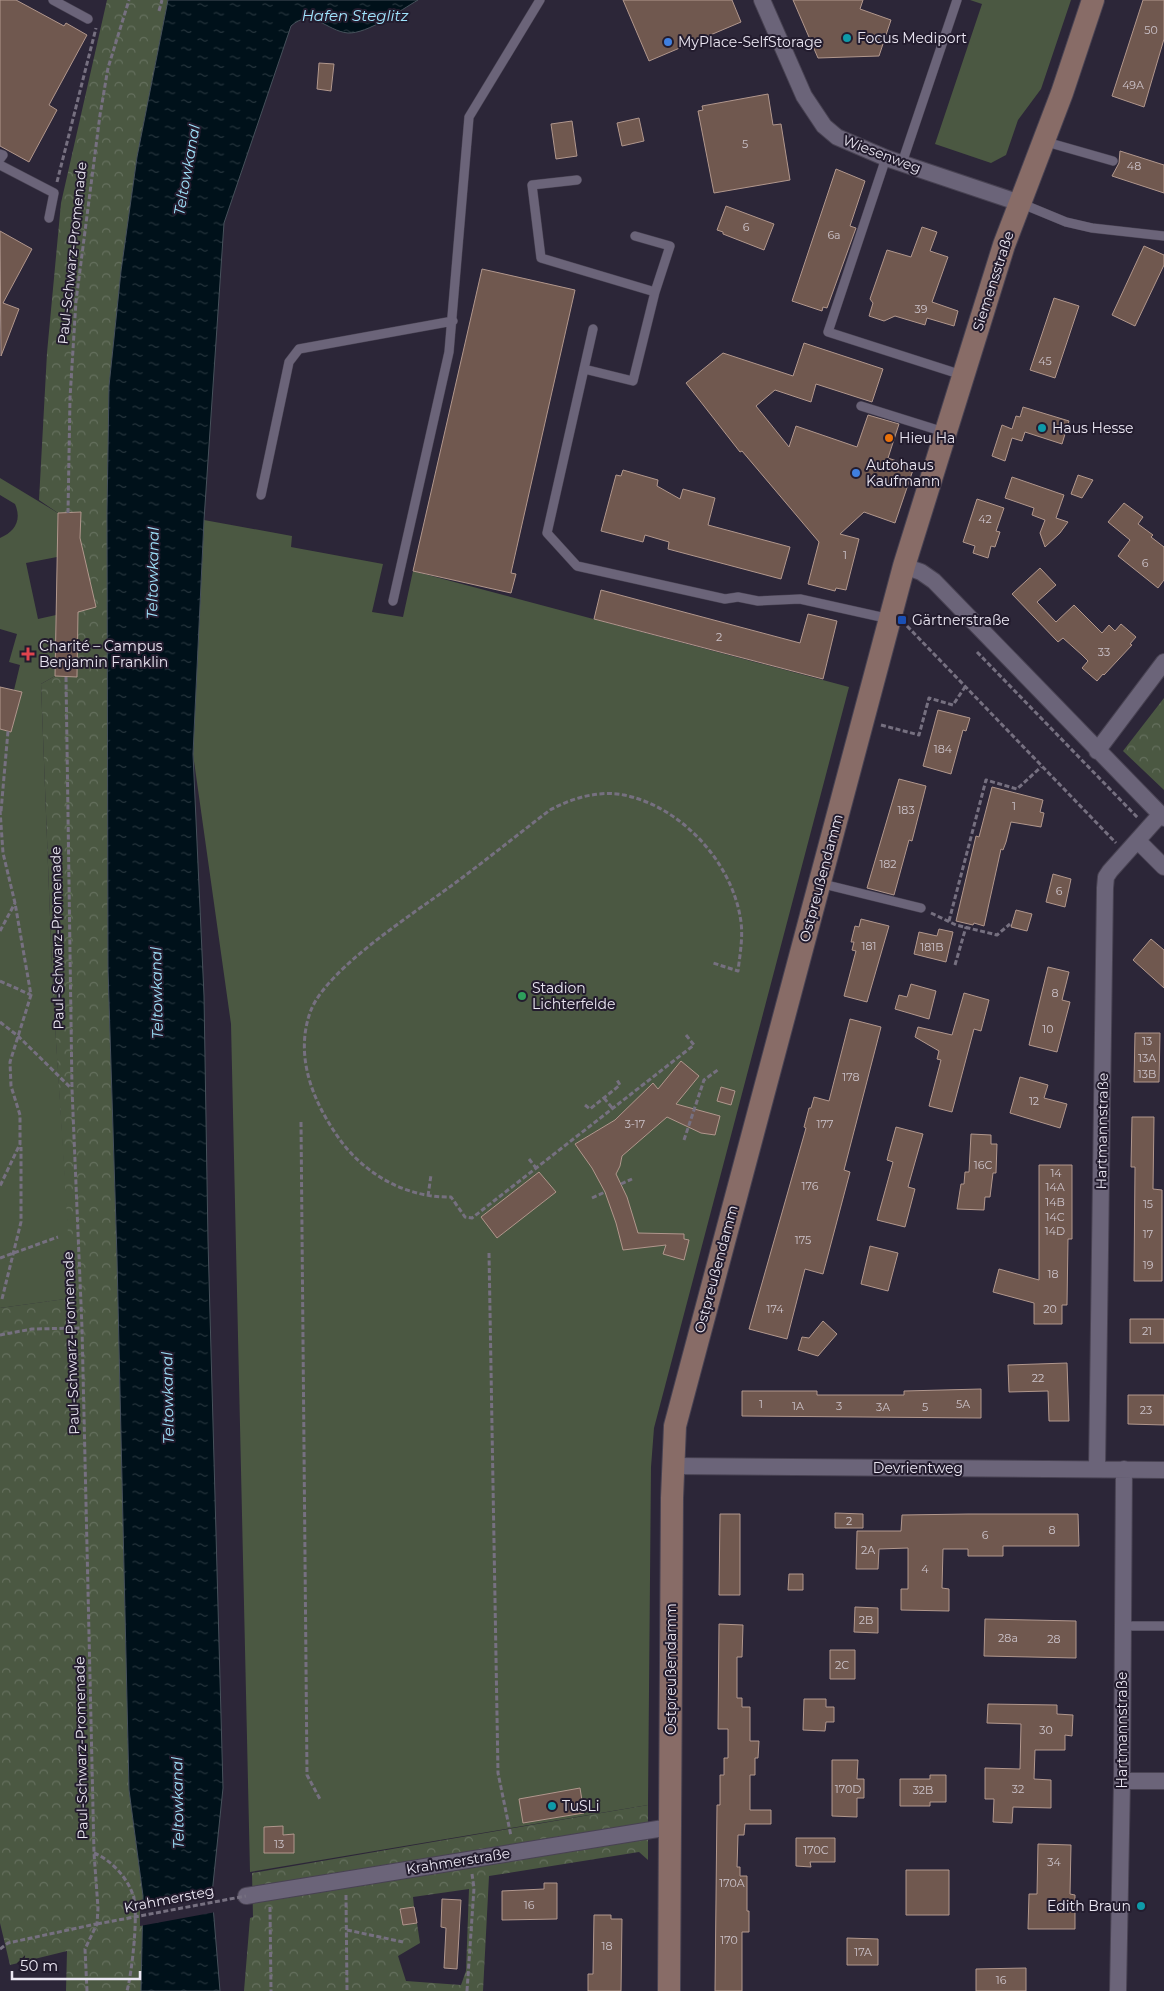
<svg xmlns="http://www.w3.org/2000/svg" width="1164" height="1991" font-family="Montserrat,sans-serif">
<defs>
<pattern id="forest-crowns" width="20" height="18" patternUnits="userSpaceOnUse" patternTransform="scale(1.25)"><rect width="20" height="18" fill="#4b5842"/><path d="M2 6a3 3 0 1 1 6 0M12 15a3 3 0 1 1 6 0" fill="none" stroke="#65705e"/></pattern>
<pattern id="water-ripples" width="26" height="14" patternUnits="userSpaceOnUse" patternTransform="scale(1.25)"><rect width="26" height="14" fill="#00111a"/><path d="M2 4q2-2 4 0t4 0M15 11q2-2 4 0t4 0" fill="none" stroke="#25343c"/></pattern>
</defs>
<rect width="100%" height="100%" fill="#2c2638"/>
<path fill="#4b5842" d="M970 0H1071L1041 89 1018 120 1006 155 991 163 935 144 982 4Z
M0 478 58 513 57 557 26 563 38 619 56 615 55 676 41 684 53 994 73 1298 0 1308V729L11 732 22 692 14 690 20 665 9 662 17 634 0 629V538C15 532 22 520 15 504L0 495Z
M204 520 292 536 291 547 383 564 372 612 403 617 413 571 849 687 654 1428 651 1467 648 1805 250 1872 231 1024 193 754Z"/>
<path fill="url(#forest-crowns)" fill-rule="evenodd" d="M107 0H168L137 157 121 271 109 386 107 512 108 969 117 1258 129 1790 143 1896 141 1991H66L67 1951 10 1965 0 1923V1308L72 1298 53 994 41 684 55 676 58 513 39 500 47 353 61 203Z
M1164 698V790L1123 751Z
M648 1805V1860L639 1852 489 1876 483 1991H244L250 1918 253 1917 252 1873ZM469 1889 466 1971 461 1985 406 1981 398 1956 420 1943 417 1923 403 1925 400 1910 414 1907 413 1897Z"/>
<path fill="url(#water-ripples)" stroke="#46515b" d="M168 0H418C401 10 367 34 348 33 326 31 312 7 291 26L224 223 204 520 193 754 204 996 208 1241 223 1788 212 1894 220 1991H141L143 1896 129 1790 117 1258 108 969 107 512 109 386 121 271 137 157Z"/>
<path fill="#2c2638" d="M215 1891 216 1912 140 1926V1903Z"/>
<path fill="#70584f" stroke="#b1978d" d="M0 0H16L64 26 66 23 87 35 49 105 57 110 29 162 0 146Z
M623 0H732L741 22 649 61Z
M793 0H863L860 9 891 20 879 56 818 58Z
M1143 0H1164V39L1144 107 1112 96Z
M319 63 334 64 331 91 317 89Z
M768 94 773 125 781 124 790 180 714 193 698 111 703 110 702 106Z
M639 118 644 141 622 146 617 123Z
M572 121 577 156 556 159 551 124Z
M1120 151 1164 165V193L1112 176 1119 163Z
M836 169 865 181 850 226 856 228 827 308 823 307 822 311 792 301Z
M726 206 774 224 764 250 723 234V232L717 230Z
M922 227 937 232 930 251 948 257 932 302 958 311 954 326 927 318 925 325 895 316 884 321 869 316 873 303 870 299 887 250 911 257Z
M0 231 32 249 3 303 19 309 1 356Z
M1144 246 1164 255V265L1135 326 1112 315Z
M482 269 575 290 511 573 516 574 511 593 413 571Z
M1054 298 1079 306 1055 378 1030 370Z
M804 343 883 369 872 402 816 384 811 402 775 390 756 406 789 447 796 426 857 447 868 415 899 424 888 458 914 467 895 523 864 512 840 534 859 539 846 590 836 588 835 591 808 584 819 542 742 451 740 452 686 383 723 353 793 376Z
M1023 407 1069 421 1062 444 1025 432 1022 441 1012 438 1005 461 992 456 1002 425 1012 429 1016 416 1020 417Z
M623 470 658 480 657 486 680 499 683 489 715 498 708 525 790 547 781 579 668 549 669 542 645 535 643 542 601 531 616 475 621 476Z
M1078 475 1093 480 1082 498 1071 494Z
M1012 477 1064 495 1056 518 1068 522 1060 533 1045 547 1040 533 1045 520 1032 515 1034 508 1005 498Z
M977 499 1004 508 996 531 1000 532 995 547 991 546 988 558 973 553 975 546 963 542Z
M1124 503 1143 517 1138 524 1153 535 1151 537 1164 547V580L1158 588 1118 556 1130 540 1108 522Z
M81 512 80 538 96 607 78 612 77 677 55 676 58 513Z
M1040 568 1056 585 1037 602 1056 622 1074 605 1102 633 1109 625 1115 631 1121 624 1136 637 1130 644 1132 645 1104 675 1103 674 1097 681 1082 668 1088 661 1082 655 1063 638 1058 642 1012 594Z
M601 590 800 643 808 614 837 621 823 679 594 619Z
M0 687 22 692 11 732 0 729Z
M938 710 970 718 966 731 963 730 951 774 923 766Z
M899 779 926 786 912 841 909 840 894 895 867 888Z
M992 787 1043 800 1040 812 1044 813 1041 827 1011 822 1006 842 1003 850 1001 849 984 926 974 923 973 925 956 921 976 836 979 837Z
M1053 874 1071 879 1065 907 1046 902Z
M1016 910 1032 914 1027 931 1011 927Z
M861 919 889 926 867 1002 844 996 856 951 852 950 854 942H851L855 926 859 927Z
M939 929 953 932 946 962 914 954 919 932 937 936Z
M1151 939 1164 950V988L1133 960Z
M1048 967 1069 972 1062 1000 1070 1002 1057 1052 1029 1045Z
M911 984 936 991 929 1019 895 1009 899 995 907 997Z
M964 993 989 1000 981 1031 974 1029 952 1112 929 1106 941 1060 937 1059 939 1051 915 1037 918 1027 952 1035Z
M850 1019 881 1027 844 1170 850 1172 823 1274 805 1269 787 1339 749 1329 806 1128 804 1127 809 1108H811L814 1097 829 1101Z
M1135 1033H1160L1159 1082H1134Z
M681 1061 699 1076 676 1104 720 1116 715 1135 701 1133 667 1117 622 1156 620 1166 616 1174 627 1197 638 1233 684 1234V1239L689 1240 684 1260 663 1254 666 1245 623 1250 616 1223 605 1192 592 1168 575 1144 615 1120 653 1083 658 1089Z
M1020 1077 1048 1085 1044 1098 1067 1104 1060 1128 1010 1113Z
M721 1087 735 1091 731 1105 717 1101Z
M1132 1117H1154L1153 1189 1162 1190V1281H1134L1135 1167H1131Z
M896 1127 923 1134 908 1187 915 1189 905 1227 877 1220 893 1162 887 1160Z
M971 1134 991 1135V1144H997L996 1173H993L990 1197H985L984 1210 957 1209 961 1184H964L965 1172H969Z
M1039 1165H1072V1239H1068L1067 1305H1062V1324H1034V1303L993 1292 999 1269 1039 1280Z
M539 1172 556 1192 497 1238 481 1217Z
M870 1246 898 1253 888 1291 861 1284Z
M1130 1319H1164V1343H1130Z
M823 1321 837 1334 818 1356 798 1350 802 1337 809 1338Z
M1067 1363 1069 1421H1049L1048 1391 1009 1392 1008 1365Z
M981 1389V1418L742 1416V1391H817V1395H904V1391Z
M1128 1395H1164V1425L1128 1424Z
M835 1513 863 1514V1528H835Z
M720 1514H740V1595H719Z
M968 1514H1078L1079 1546H1003V1556H968V1549H943L942 1588 949 1589V1611L901 1610V1589H908V1548L879 1549 878 1569H856L857 1531H901L902 1515Z
M789 1574H803V1590H788Z
M855 1607 878 1608V1633L854 1632Z
M985 1619 1076 1621V1658L984 1656Z
M719 1624 743 1625 742 1657H737V1698H742V1707H750V1741H759L758 1758H755V1775H750V1810H771V1824H745L744 1835H738L737 1867H740V1876H747V1911H749V1932H742V1991H715L717 1805H720V1775H724V1758H728V1729H718Z
M830 1650H855V1679H830Z
M804 1699H826V1707H834V1722H826L825 1731 803 1730Z
M988 1704 1057 1705V1714L1073 1715 1072 1736 1065 1735V1750H1035L1034 1779 1051 1780V1808L1013 1807 1012 1823 993 1822 994 1799H985V1768L1020 1769 1021 1724 987 1723Z
M832 1760H858L857 1779H864V1798H857V1817L832 1816Z
M930 1775H946V1802H930V1806H900V1779H930Z
M580 1788 584 1813 523 1823 519 1799Z
M283 1826V1835L294 1834V1853H264V1827Z
M796 1838H835V1862H810L811 1867 796 1866Z
M1038 1844 1071 1845 1070 1894 1075 1895V1929H1028L1029 1894H1037Z
M906 1870H949V1915H906Z
M544 1883H557V1919L502 1920V1891L544 1889Z
M442 1899 461 1900 457 1969 444 1968 446 1928 441 1927Z
M414 1907 417 1923 403 1925 400 1909Z
M594 1915H611V1919H622L621 1991H588V1974H593Z
M847 1938 878 1939V1965H847Z
M1026 1968V1991H976V1969Z"/>
<g fill="none" stroke-linecap="round" stroke-linejoin="round">
<defs>
<path id="lane" d="M53 0 88 19
M1043 141 1113 161
M0 154 3 155 0 159
M886 158 828 332 962 375
M902 163 957 0
M0 165 54 193 49 218
M577 180 532 185 541 258 655 292 633 381 584 369
M1020 203 1066 222 1092 228 1164 236
M635 236 670 246 655 292
M593 329 547 533 577 566 725 599 738 597 758 601 800 599 890 619
M861 406 944 432
M261 495 289 362 299 349 453 321
M393 601 449 352 469 117 540 0
M819 883 921 908
M1123 1626H1164"/>
<path id="street" d="M762 0 804 96 824 126 837 137 886 158 1020 203
M904 566 921 572 934 581 1164 818
M1097 751 1164 662
M1138 841 1164 867
M673 1466 1164 1470
M1097 1469 1105 888 1106 877 1110 871 1160 815
M1122 1781H1164
M246 1896 670 1827
M1118 1991 1122 1781 1124 1469"/>
<path id="secondary" d="M669 1991 672 1498 675 1426 904 566 1004 245 1062 93 1093 0"/>
</defs>
<use href="#lane" stroke="#484252" stroke-width="10"/>
<use href="#street" stroke="#484252" stroke-width="18"/>
<use href="#secondary" stroke="#484252" stroke-width="24"/>
<path stroke="#767080" stroke-width="3" stroke-dasharray="5 2.5" stroke-linecap="butt" d="M159 11 162 0
M57 182 96 28
M68 513 70 398 76 301 100 115 108 68 129 0
M907 626 1116 843
M977 652 1138 818
M66 677 72 1089 82 1328 94 1853 98 1908 97 1924 85 1949 87 1991
M881 725 919 735 929 698 953 705 965 687
M0 810 3 853 15 903 31 995 10 1062 11 1086 20 1115V1144L0 1186
M1 811 8 731
M931 913 956 925 997 935 1010 924
M949 921 986 780 1017 789 1041 767
M0 931 15 903
M955 965 966 927
M0 981 31 995
M0 1022 18 1036 71 1088
M686 1035 694 1045 472 1218 465 1217 451 1197C403 1198 359 1171 334 1131 310 1095 295 1052 311 1010 328 968 413 914 451 886 485 861 517 835 550 810 572 798 599 790 624 795 682 807 733 863 741 922 743 938 740 954 738 971L713 963
M604 1098 613 1109
M585 1105 590 1109 620 1085 617 1080
M301 1122 307 1775 321 1801
M684 1140 704 1080 719 1069
M529 1159 536 1168
M621 1184 632 1179
M428 1196 431 1175
M592 1198 605 1192
M489 1253 498 1773 511 1836
M0 1258 58 1237
M2 1299 21 1222V1147
M0 1335 32 1329 82 1328
M94 1853C111 1860 127 1877 133 1895 139 1910 132 1973 127 1991
M346 1895 347 1991
M270 1907 271 1991
M347 1930 403 1942
M0 1949 8 1943 96 1924
M467 1991 474 1888 472 1874"/>
<use href="#lane" stroke="#6b6479" stroke-width="9"/>
<use href="#street" stroke="#6b6479" stroke-width="16"/>
<use href="#secondary" stroke="#886c67" stroke-width="22"/>
<path stroke="#767080" stroke-width="3" stroke-dasharray="5 2.5" stroke-linecap="butt" d="M97 1924 246 1896"/>
</g>
<g fill="#0f9aa8" stroke="#231c2e" stroke-width="2">
<circle cx="847" cy="38" r="5"/>
<circle cx="1042" cy="428" r="5"/>
<circle cx="552" cy="1806" r="5"/>
<circle cx="1141" cy="1906" r="5"/>
</g>
<g fill="#3f7fe0" stroke="#231c2e" stroke-width="2">
<circle cx="668" cy="42" r="5"/>
<circle cx="856" cy="473" r="5"/>
</g>
<circle fill="#e8710a" stroke="#231c2e" stroke-width="2" cx="889" cy="438" r="5"/>
<rect fill="#1a4fb4" stroke="#231c2e" stroke-width="2" x="897" y="615" width="10" height="10" rx="2.5"/>
<path fill="#e0444e" stroke="#231c2e" stroke-width="2" d="M25.5 646.5h5v5h5v5h-5v5h-5v-5h-5v-5h5z"/>
<circle fill="#2e9e5b" stroke="#231c2e" stroke-width="2" cx="522" cy="996" r="5"/>
<g text-anchor="middle" stroke-width="4" stroke-linejoin="round" paint-order="stroke">
<g font-size="11" fill="#ccc3ca">
<text x="1151" y="34">50</text>
<text x="1133" y="89">49A</text>
<text x="745" y="148">5</text>
<text x="1134" y="170">48</text>
<text x="746" y="231">6</text>
<text x="834" y="239">6a</text>
<text x="921" y="313">39</text>
<text x="1045" y="365">45</text>
<text x="985" y="523">42</text>
<text x="845" y="559">1</text>
<text x="1145" y="567">6</text>
<text x="719" y="641">2</text>
<text x="1104" y="656">33</text>
<text x="943" y="753">184</text>
<text x="1014" y="810">1</text>
<text x="906" y="814">183</text>
<text x="888" y="868">182</text>
<text x="1059" y="895">6</text>
<text x="869" y="950">181</text>
<text x="932" y="951">181B</text>
<text x="1055" y="997">8</text>
<text x="1048" y="1033">10</text>
<text x="1147" y="1045">13</text>
<text x="1147" y="1062">13A</text>
<text x="1147" y="1078">13B</text>
<text x="851" y="1081">178</text>
<text x="1034" y="1105">12</text>
<text x="635" y="1128">3-17</text>
<text x="825" y="1128">177</text>
<text x="983" y="1169">16C</text>
<text x="1056" y="1177">14</text>
<text x="810" y="1190">176</text>
<text x="1055" y="1191">14A</text>
<text x="1055" y="1206">14B</text>
<text x="1148" y="1208">15</text>
<text x="1055" y="1221">14C</text>
<text x="1055" y="1235">14D</text>
<text x="1148" y="1238">17</text>
<text x="803" y="1244">175</text>
<text x="1148" y="1269">19</text>
<text x="1053" y="1278">18</text>
<text x="775" y="1313">174</text>
<text x="1050" y="1313">20</text>
<text x="1147" y="1335">21</text>
<text x="1038" y="1382">22</text>
<text x="761" y="1408">1</text>
<text x="963" y="1408">5A</text>
<text x="798" y="1410">1A</text>
<text x="839" y="1410">3</text>
<text x="883" y="1411">3A</text>
<text x="925" y="1411">5</text>
<text x="1146" y="1414">23</text>
<text x="849" y="1525">2</text>
<text x="1052" y="1534">8</text>
<text x="985" y="1539">6</text>
<text x="868" y="1554">2A</text>
<text x="925" y="1573">4</text>
<text x="866" y="1624">2B</text>
<text x="1008" y="1642">28a</text>
<text x="1054" y="1643">28</text>
<text x="842" y="1669">2C</text>
<text x="1046" y="1734">30</text>
<text x="848" y="1793">170D</text>
<text x="1018" y="1793">32</text>
<text x="923" y="1794">32B</text>
<text x="279" y="1848">13</text>
<text x="816" y="1854">170C</text>
<text x="1054" y="1866">34</text>
<text x="732" y="1887">170A</text>
<text x="529" y="1909">16</text>
<text x="729" y="1944">170</text>
<text x="607" y="1950">18</text>
<text x="863" y="1956">17A</text>
<text x="1001" y="1984">16</text>
</g>
<g font-size="14" fill="#ebe7f3" stroke="#231c2e" text-anchor="start">
<text x="857" y="43">Focus Mediport</text>
<text x="678" y="47">MyPlace-SelfStorage</text>
<text x="1052" y="433">Haus Hesse</text>
<text x="899" y="443">Hieu Ha</text>
<text x="866" y="470">Autohaus<tspan x="866" dy="16">Kaufmann</tspan></text>
<text x="912" y="625">Gärtnerstraße</text>
<text x="39" y="651">Charité – Campus<tspan x="39" dy="16">Benjamin Franklin</tspan></text>
<text x="532" y="993">Stadion<tspan x="532" dy="16">Lichterfelde</tspan></text>
<text x="562" y="1811">TuSLi</text>
<text x="1131" y="1911" text-anchor="end">Edith Braun</text>
</g>
<g font-size="14" fill="#ebe7f3" stroke="#231c2e">
<text transform="translate(882 154) rotate(21)" y="5">Wiesenweg</text>
<text transform="translate(72 253) rotate(-84)" y="5">Paul-Schwarz-Promenade</text>
<text transform="translate(993 281) rotate(-72)" y="5">Siemensstraße</text>
<text transform="translate(821 878) rotate(-75)" y="5">Ostpreußendamm</text>
<text transform="translate(57 938) rotate(-91)" y="5">Paul-Schwarz-Promenade</text>
<text transform="translate(1102 1131) rotate(-89)" y="5">Hartmannstraße</text>
<text transform="translate(716 1269) rotate(-75)" y="5">Ostpreußendamm</text>
<text transform="translate(71 1343) rotate(-92)" y="5">Paul-Schwarz-Promenade</text>
<text x="918" y="1473">Devrientweg</text>
<text transform="translate(671 1669) rotate(-90)" y="5">Ostpreußendamm</text>
<text transform="translate(1122 1730) rotate(-90)" y="5">Hartmannstraße</text>
<text transform="translate(81 1748) rotate(-91)" y="5">Paul-Schwarz-Promenade</text>
<text transform="translate(458 1861) rotate(-9)" y="5">Krahmerstraße</text>
<text transform="translate(169 1899) rotate(-11)" y="5">Krahmersteg</text>
</g>
<g font-size="15" font-style="italic" fill="#a0e4fd" stroke="#231c2e">
<text x="355" y="21">Hafen Steglitz</text>
<text transform="translate(187 170) rotate(-80)" y="5">Teltowkanal</text>
<text transform="translate(153 573) rotate(-89)" y="5">Teltowkanal</text>
<text transform="translate(157 993) rotate(-91)" y="5">Teltowkanal</text>
<text transform="translate(168 1398) rotate(-91)" y="5">Teltowkanal</text>
<text transform="translate(178 1803) rotate(-91)" y="5">Teltowkanal</text>
</g>
</g>
<path d="M12 1971v8h128v-8" fill="none" stroke="#ebe7f3" stroke-width="2.5"/>
<text x="20" y="1971" font-size="15" fill="#ebe7f3" stroke="#231c2e" stroke-width="4" paint-order="stroke">50 m</text>
</svg>
